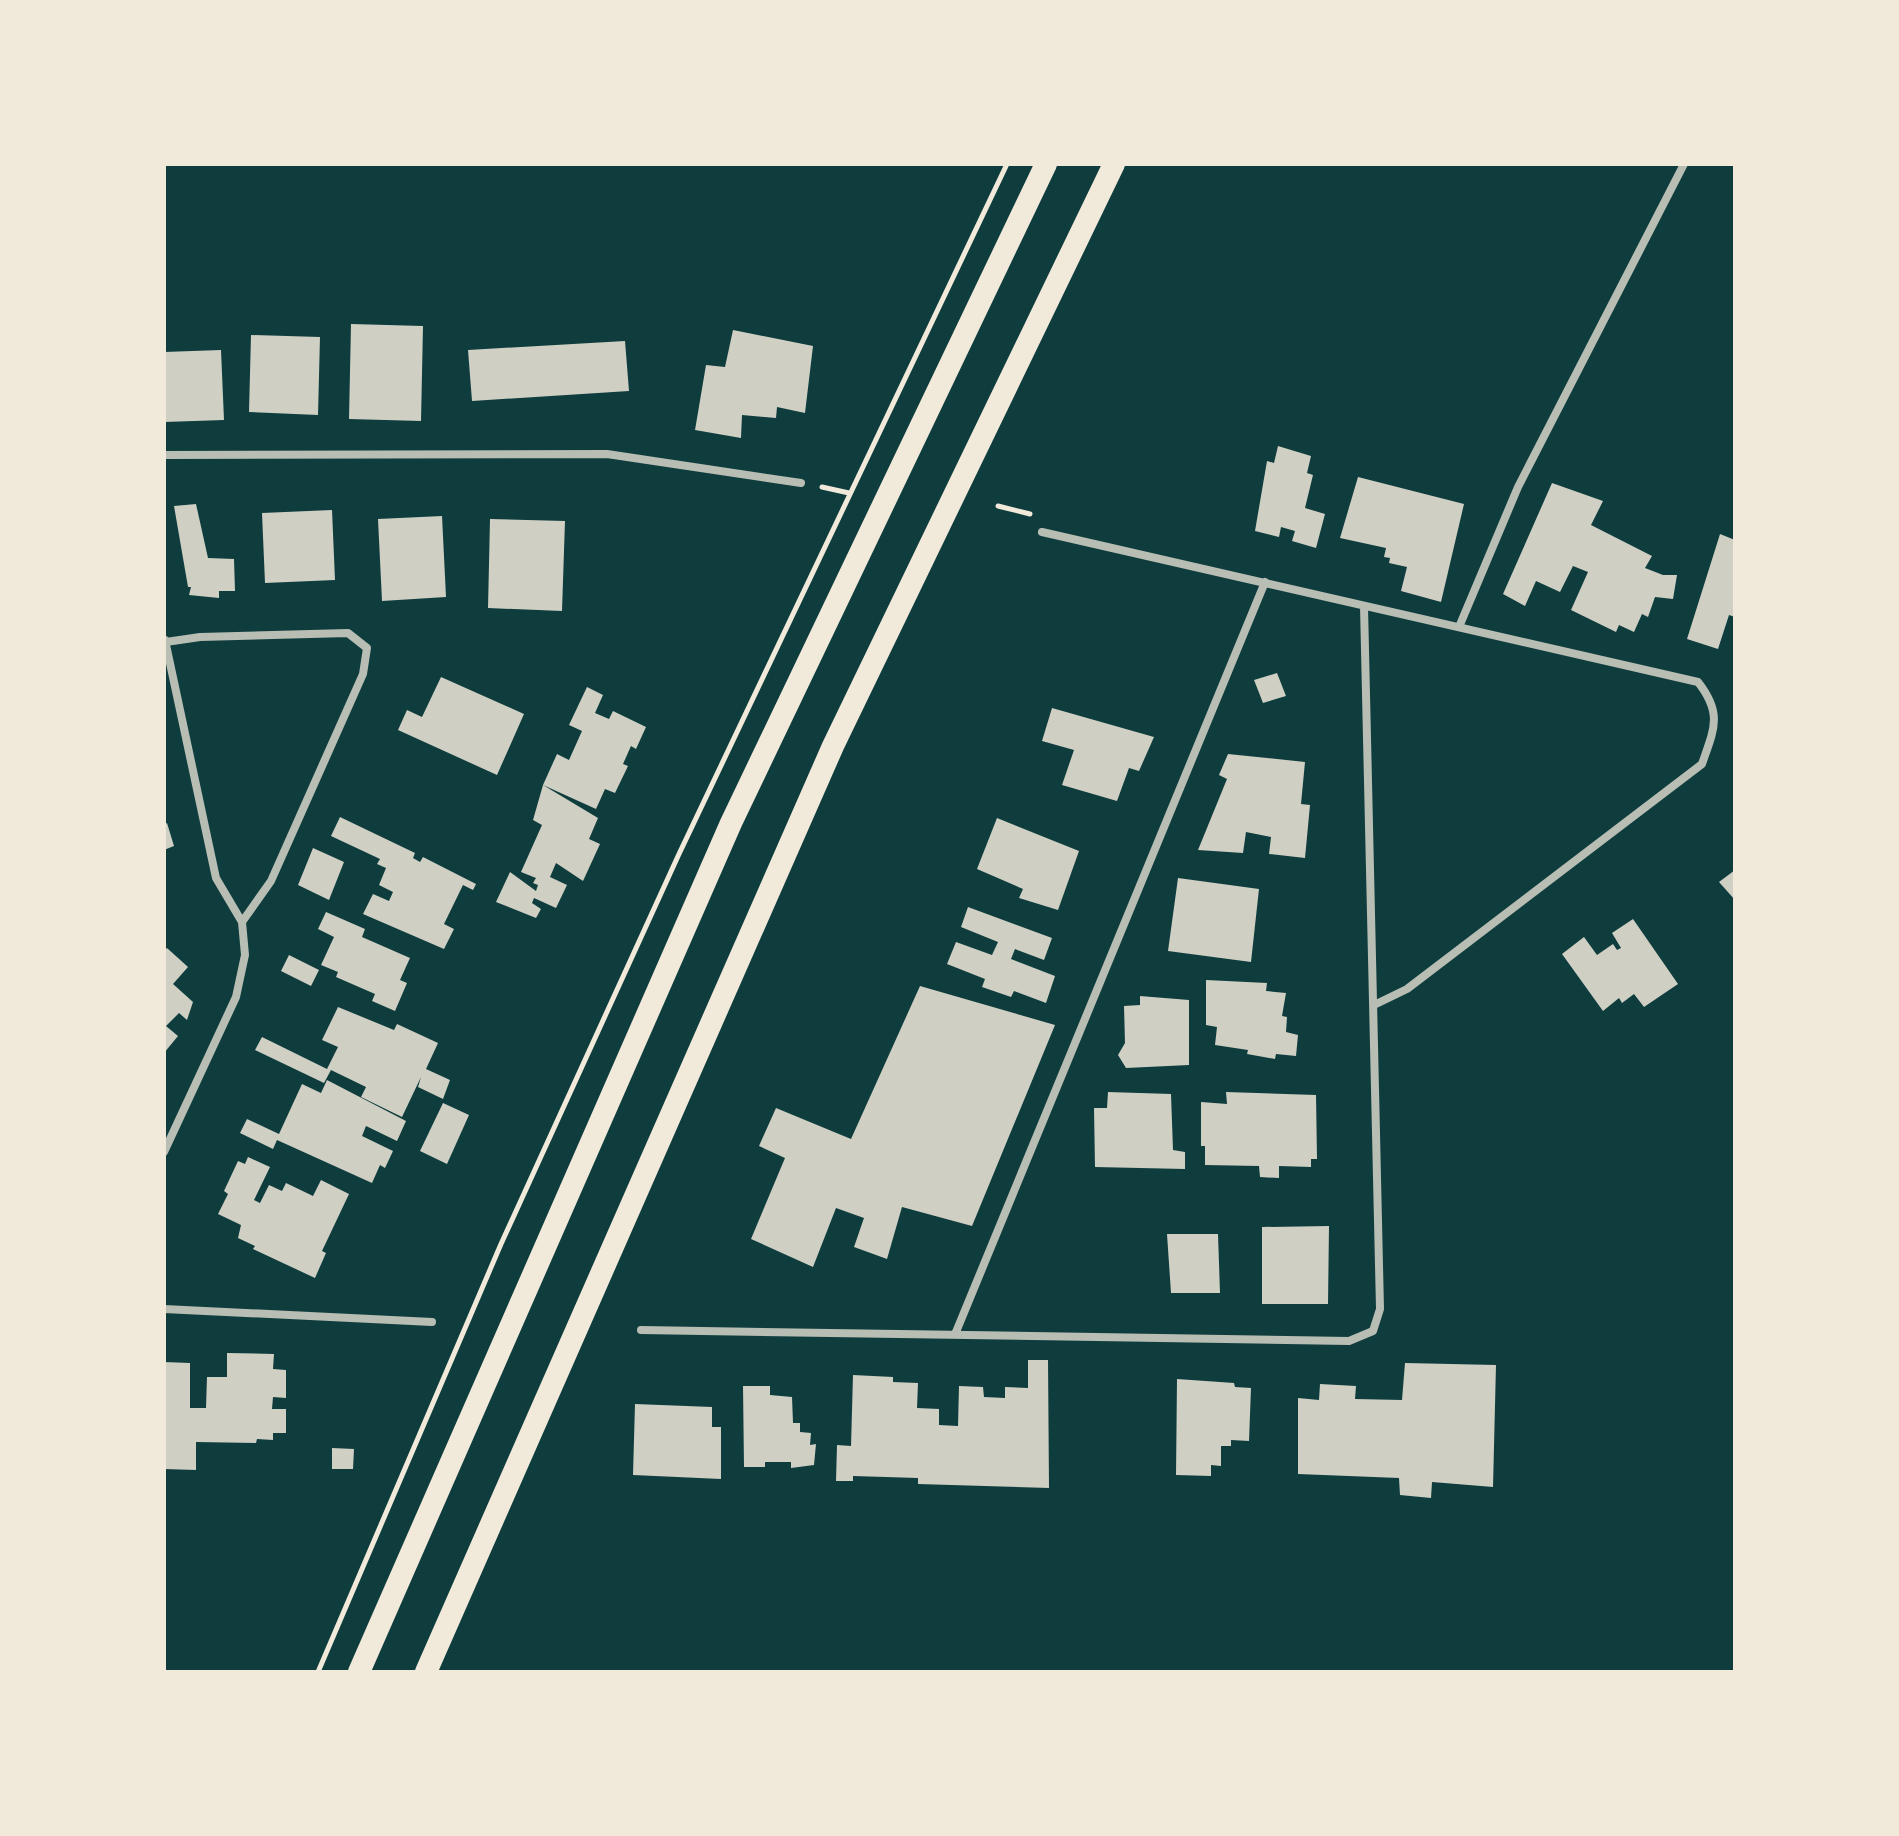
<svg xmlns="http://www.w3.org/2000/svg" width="1899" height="1836" font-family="Helvetica,sans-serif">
<rect width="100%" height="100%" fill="#0f3d3e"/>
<path fill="#cfcfc3" d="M351 324 423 326 421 421 349 419Z
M733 330 813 346 805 413 777 407 776 418 742 415 741 438 695 430 706 365 725 367Z
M251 335 320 337 318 415 249 412Z
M625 341 629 391 472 401 468 350Z
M221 350 224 420 164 422V352Z
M1278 446 1311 456 1307 473 1313 475 1305 508 1325 514 1316 548 1292 541 1295 531 1281 527 1279 537 1255 531 1267 461 1274 463Z
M1358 477 1464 504 1441 602 1401 591 1407 567 1389 563 1390 558 1384 557 1386 548 1340 538Z
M1552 483 1603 501 1591 525 1652 556 1645 568 1663 575H1677L1673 599 1655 597 1648 617 1642 614 1634 632 1619 625 1616 632 1571 610 1588 572 1573 566 1560 592 1536 581 1525 606 1503 594Z
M196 504 208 558 234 559 235 591H219V598L189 595 191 587H188L174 506Z
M332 510 335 580 265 583 262 513Z
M442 516 446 597 382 601 378 519Z
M490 519 565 521 562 611 488 608Z
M1720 534 1735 540V617L1729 615 1718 649 1687 639Z
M1277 673 1286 696 1263 703 1254 680Z
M441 677 524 714 497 775 398 730 407 710 422 717Z
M587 687 603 695 595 713 609 719 613 711 646 727 636 749 631 746 623 764 628 766 615 793 605 789 596 809 543 785 557 754 569 760 582 731 569 725Z
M1052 708 1154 737 1139 771 1129 768 1117 801 1062 785 1074 750 1042 741Z
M1228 754 1305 762 1301 804 1310 805 1305 858 1269 854 1271 837 1246 832 1243 853 1198 850 1227 779 1219 775Z
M543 785 598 818 589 839 600 844 583 881 556 863 550 877 567 885 556 908 534 898 532 903 541 909 536 918 496 902 510 872 536 891 538 885 533 883 536 878 521 872 542 825 533 820Z
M340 817 415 853 413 858 420 862 423 857 476 884 473 890 463 885 444 924 454 929 444 949 363 914 373 894 389 901 393 892 379 885 386 868 377 864 380 859 331 836Z
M997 818 1079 851 1058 910 1019 898 1023 889 977 869Z
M167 823 174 846 164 850V825Z
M313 848 344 862 329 900 298 885Z
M1735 870V900L1719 882Z
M1178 878 1259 889 1251 962 1168 951Z
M968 907 1052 938 1044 960 1015 949 1011 959 1055 976 1046 1003 1014 991 1011 997 982 987 985 979 947 964 956 942 992 955 998 942 961 927Z
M326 912 365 929 362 937 410 958 400 980 407 983 395 1011 372 1001 375 994 336 977 338 972 321 965 334 937 318 929Z
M1633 919 1678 984 1644 1007 1634 994 1622 1003 1619 998 1603 1011 1562 954 1584 937 1597 955 1613 944 1617 950 1621 948 1612 933Z
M167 948 188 967 173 984 193 1002 187 1020 179 1013 166 1026 178 1036 164 1053V951Z
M289 955 319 970 311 986 281 971Z
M1206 980 1267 983 1266 991 1286 993 1282 1016 1287 1017 1286 1032 1298 1035 1296 1056 1276 1054 1275 1059 1247 1054 1248 1050 1215 1045 1217 1027 1206 1025Z
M920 986 1055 1025 972 1226 902 1207 887 1259 854 1247 864 1218 836 1208 813 1267 751 1239 785 1158 759 1146 776 1108 851 1139Z
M1140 996 1189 1000V1065L1126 1068 1118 1055 1125 1043 1124 1006 1140 1005Z
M338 1007 394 1030 397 1024 438 1043 426 1069 450 1080 443 1099 418 1087 421 1077 402 1117 361 1097 366 1087 331 1070 324 1083 255 1050 262 1037 327 1069 338 1047 322 1040Z
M327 1080 406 1121 397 1141 366 1126 362 1136 393 1151 385 1168 380 1165 372 1183 277 1140 273 1149 240 1133 247 1119 279 1134 302 1084 321 1093Z
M1108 1092 1171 1094 1173 1150 1185 1152V1169L1095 1167 1094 1108H1107Z
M1226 1092 1316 1095 1317 1159H1311V1167L1279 1166V1178L1260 1177 1259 1166 1205 1165V1146H1201V1102L1227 1104Z
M443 1103 469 1115 447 1164 420 1151Z
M248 1157 270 1167 254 1200 260 1203 269 1185 282 1191 286 1183 313 1196 321 1180 349 1194 322 1251 326 1253 315 1278 253 1249 255 1246 238 1238 241 1225 218 1214 228 1194 224 1191 238 1161 245 1164Z
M1329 1226 1328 1304H1262V1227Z
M1167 1234H1218L1220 1293H1171Z
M227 1353 274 1354 273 1369 286 1370V1398L273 1397 272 1409H286V1433H273V1440L257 1439 256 1443 196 1442V1470L164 1469V1362L190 1363V1408H206L207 1377H227Z
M1028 1360H1048L1049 1488 918 1484V1478L853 1476V1481H836L837 1445 851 1446 853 1375 893 1377V1382L918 1383 917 1408 939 1409V1425L958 1426 959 1386 983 1387 984 1397 1005 1398V1387L1028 1388Z
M1405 1363 1496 1365 1493 1487 1432 1482 1431 1498 1400 1495 1399 1478 1298 1474V1398L1319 1400 1320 1384 1356 1386 1355 1399 1402 1400Z
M1177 1379 1234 1383 1235 1387 1251 1388 1249 1441 1231 1440V1446H1221V1466L1211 1465V1476L1176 1475Z
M743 1386H770V1395L792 1397 793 1423H800V1432L811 1433 810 1445 816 1444 814 1465 791 1468V1462H765V1467H744Z
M635 1404 712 1407V1427H721V1479L633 1475Z
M332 1448 354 1449 353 1469H332Z"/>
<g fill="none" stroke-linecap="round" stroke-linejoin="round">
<path stroke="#f1e9da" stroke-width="5" d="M822 487 849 493
M998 506 1030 514
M318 1672 501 1244 679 854 1007 164"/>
<path stroke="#b8beb3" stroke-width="8" d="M164 455 607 454 801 483
M1042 532 1698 682C1723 714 1714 729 1702 764L1407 989 1374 1005
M1459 627 1518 487 1684 164
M165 640 216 878 242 922
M164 1152 236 997 245 955 242 922 271 881 363 674 367 648 348 633 200 637 166 642
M164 1309 432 1322
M641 1330 1349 1341 1373 1331 1380 1309 1364 606
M956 1332 1265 582"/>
<path stroke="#f1e9da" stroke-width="22" d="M359 1672 731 823 1046 164
M426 1672 833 746 1114 164"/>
</g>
<rect width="1899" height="1836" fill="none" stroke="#f1e9da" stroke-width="332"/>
</svg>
